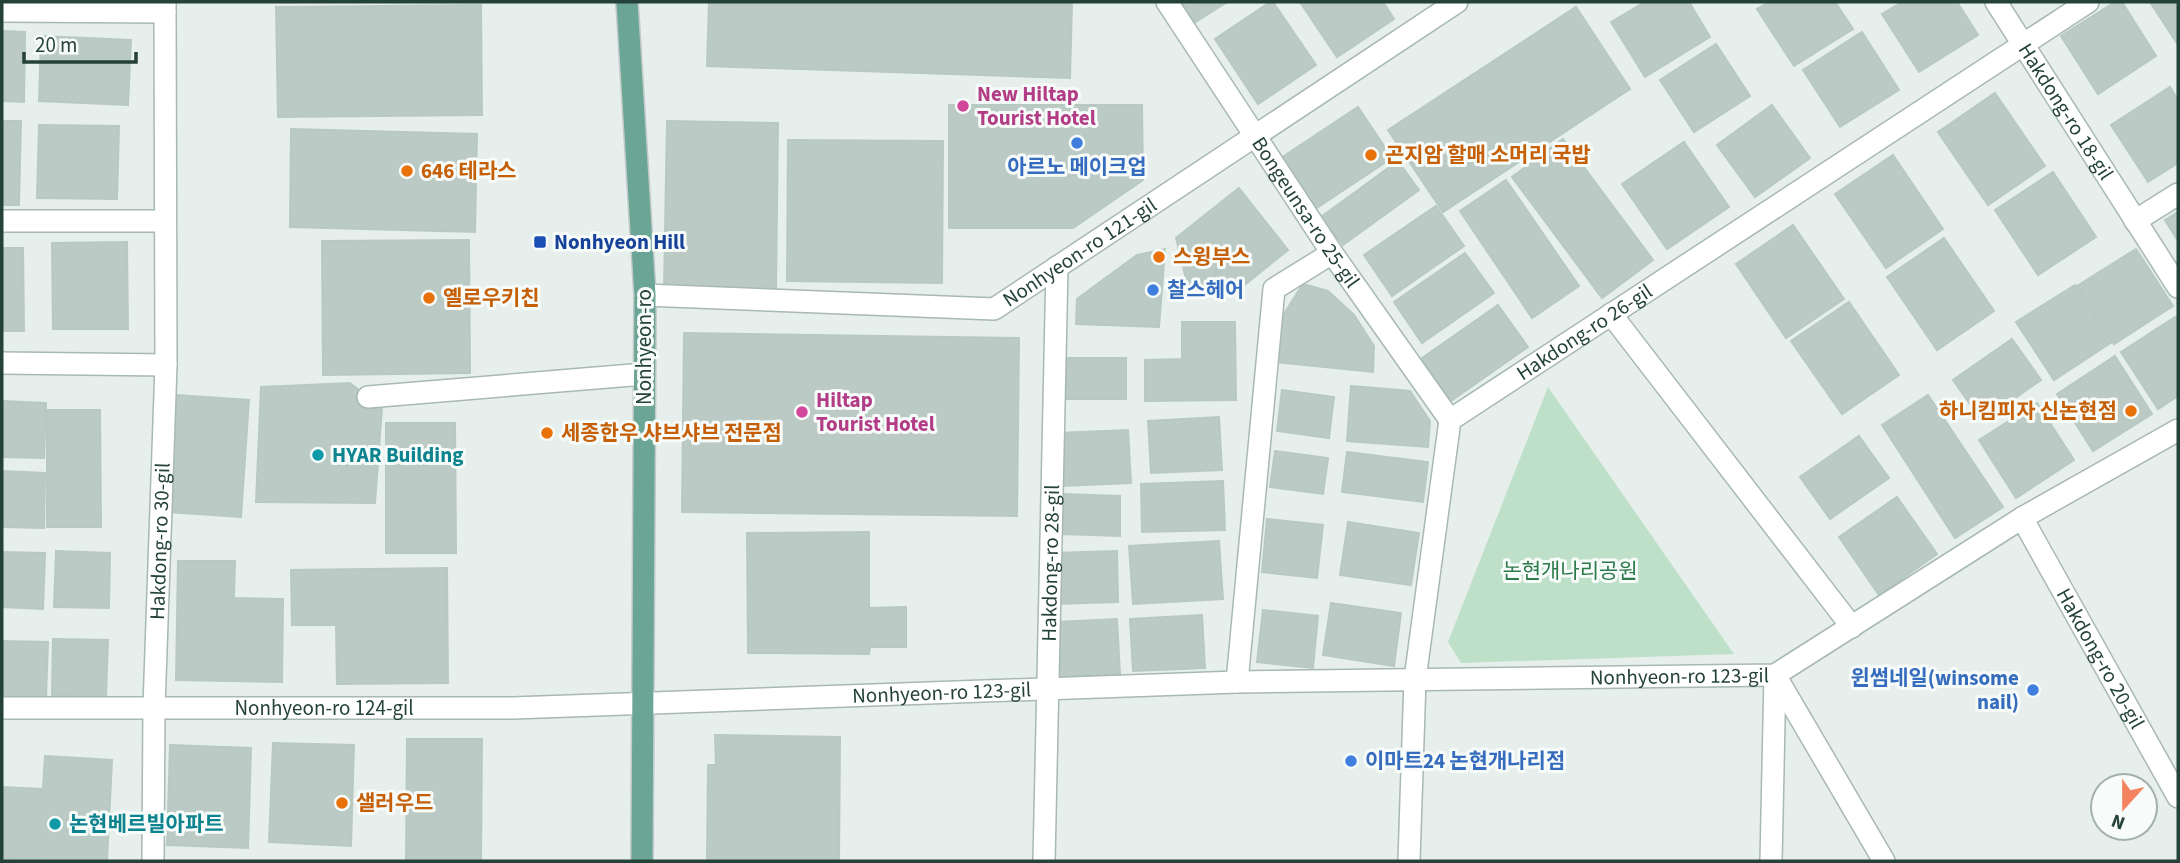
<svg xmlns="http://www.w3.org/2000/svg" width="2180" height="863" font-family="'Source Sans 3','Noto Sans KR',sans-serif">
<rect width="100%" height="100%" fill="#e6efeb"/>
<path fill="#bfe0c8" d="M1548 387 1734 654 1461 663 1448 642Z"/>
<path fill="#bbcac4" stroke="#b8c9c2" stroke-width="2" d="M709 2H1072L1070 78 707 66Z
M1180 2H1227L1194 23Z
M1270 2H1273L1316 65 1258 104 1215 39Z
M1300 2H1383L1394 19 1337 57Z
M1645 2H1689L1710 37 1645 77 1611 22Z
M1769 2H1835L1853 29 1794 66 1757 9Z
M1902 2H1957L1978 35 1919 72 1882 14Z
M2115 2H2122L2156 56 2098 94 2061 36Z
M2150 2H2178V45Z
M481 5 482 115 278 117 276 7Z
M1576 7 1630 89 1443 212 1388 130Z
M2 31 25 32 24 102 2 101Z
M1862 32 1899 90 1840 127 1803 70Z
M41 36 131 40 128 105 39 101Z
M1716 44 1750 96 1694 132 1660 80Z
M2170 87 2178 100V163L2148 182 2111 125Z
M1995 93 2045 166 1988 205 1938 132Z
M949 105H1142L1143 180 1073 228H949Z
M1772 105 1810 158 1755 197 1717 145Z
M1358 107 1392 158 1312 211 1278 160Z
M2 121H21L19 205H2Z
M667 121 778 123 776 290 664 288Z
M39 125 119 126 117 199 37 198Z
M291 129 477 134 475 232 290 227Z
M1563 139 1653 260 1602 298 1512 177Z
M788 140 943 141 942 283 787 281Z
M1684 142 1729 207 1667 249 1622 184Z
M1893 155 1943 229 1886 268 1835 194Z
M1398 161 1419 190 1343 245 1321 217Z
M2053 172 2096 237 2038 275 1995 210Z
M1506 180 1579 286 1532 318 1460 211Z
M1239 188 1288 250 1232 295 1189 291 1176 238Z
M1436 206 1464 246 1392 296 1364 255Z
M2178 212V241L2165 220Z
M1793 225 1844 299 1786 338 1736 264Z
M1944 238 1994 311 1937 350 1887 277Z
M469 240 470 373 323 375 322 241Z
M127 242 128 329H53L52 243Z
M2 248H23L24 331H2Z
M1165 249 1159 327 1076 324 1077 299 1137 255Z
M2136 249 2173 306 2114 344 2077 286Z
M1465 253 1494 293 1422 343 1394 302Z
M1303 284 1328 291 1354 315 1374 346 1373 372 1276 362 1280 320Z
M2075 285 2112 342 2054 380 2016 322Z
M1849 302 1899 375 1842 414 1791 341Z
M1498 305 1528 347 1448 403 1418 361Z
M2178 315V396L2158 409 2121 352Z
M1182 322H1235L1236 400 1145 401V360L1182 359Z
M684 333 1019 338 1017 516 682 512Z
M2012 339 2041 380 1982 421 1953 380Z
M2115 356 2152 414 2093 451 2057 394Z
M1062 358H1126V399H1062Z
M350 383 382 408 375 503 256 502 261 387Z
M1351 386 1410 391 1430 421 1428 447 1347 441Z
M1282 390 1334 397 1329 438 1277 431Z
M176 395 249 400 241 517 168 512Z
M1928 395 2003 507 1955 538 1882 425Z
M2 401 46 403 44 458 2 457Z
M2037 403 2074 460 2016 498 1979 440Z
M47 410H100L101 527H47Z
M1219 417 1222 470 1151 473 1148 421Z
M386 423H455L456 553H386Z
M1128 430 1131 483 1060 486 1057 433Z
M1859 436 1889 478 1830 519 1800 477Z
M1275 451 1328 458 1323 494 1270 487Z
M1347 452 1428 462 1423 502 1342 492Z
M2 471 45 473 44 528 2 527Z
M1223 481 1225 530 1142 532 1141 484Z
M1062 494 1120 496V536L1062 534Z
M1897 497 1937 554 1879 595 1839 537Z
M1267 519 1323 525 1317 578 1262 572Z
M1348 522 1419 533 1411 585 1340 575Z
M869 532V608L906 607V647H870L869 654 748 653 747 533Z
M1219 541 1223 599 1133 604 1129 546Z
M56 551 110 553 109 608 54 607Z
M1117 551 1118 602 1055 604 1053 553Z
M2 552 45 553 43 609 2 607Z
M178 561H235L234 598 283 599 282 682 176 680Z
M447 568 448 683 337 684 336 625H292L291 570Z
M1331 603 1401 613 1394 666 1323 655Z
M1263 610 1318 616 1313 668 1257 662Z
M1202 615 1205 668 1133 671 1130 619Z
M1117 619 1120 674 1058 677 1056 622Z
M53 639 108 640 106 696 52 695Z
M2 641 48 642 46 698 2 696Z
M715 735 840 737 839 861H707L708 765H716Z
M407 739H482L481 861H406Z
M273 743 354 745 351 846 269 842Z
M170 745 251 748 248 848 167 845Z
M45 756 112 760 107 861 2 859V787L43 789Z"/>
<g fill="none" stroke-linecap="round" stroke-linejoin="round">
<defs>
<g id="minor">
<path id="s1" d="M1167 2 1332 253 1450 420"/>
<path id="s2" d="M1996 2 2178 287"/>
<path d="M2 11 165 12"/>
<path d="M2 221H164"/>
<path d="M2135 221 2178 194"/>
<path id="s3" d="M645 295 994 309 1457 2"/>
<path d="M1611 314 1852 627"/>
<path d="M2 363 166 365"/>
<path d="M368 397 644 374"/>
<path id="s4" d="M2022 518 2178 797"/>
<path d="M1775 675 1884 861"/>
<path d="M1237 682 1274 289 1332 253"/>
<path id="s5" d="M2 708H513L1237 682 1775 675 2022 518 2178 430"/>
<path id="s6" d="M153 861 154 707 166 365 165 2"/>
<path id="s7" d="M1044 861 1057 267"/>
<path id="s8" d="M1409 861 1415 679 1450 420 2088 2"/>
<path d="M1771 861 1775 675"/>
</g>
<path id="major" d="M627 2 645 295 642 861"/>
</defs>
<use href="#minor" stroke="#a8b8b2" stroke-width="24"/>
<use href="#major" stroke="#c2cac8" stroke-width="24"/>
<use href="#minor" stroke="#fff" stroke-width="21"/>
<use href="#major" stroke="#6aa596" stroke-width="21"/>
</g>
<g fill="#d1479c" stroke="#f7fbf9" stroke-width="2.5">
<circle cx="963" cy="106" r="7"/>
<circle cx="802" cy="412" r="7"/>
</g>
<g fill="#3f7fe0" stroke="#f7fbf9" stroke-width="2.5">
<circle cx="1077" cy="143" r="7"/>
<circle cx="1153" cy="290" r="7"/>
<circle cx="2033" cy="690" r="7"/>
<circle cx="1351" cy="761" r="7"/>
</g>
<g fill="#e8710a" stroke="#f7fbf9" stroke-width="2.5">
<circle cx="1371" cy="155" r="7"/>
<circle cx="407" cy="171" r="7"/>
<circle cx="1159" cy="257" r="7"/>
<circle cx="429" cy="298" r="7"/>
<circle cx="2131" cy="411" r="7"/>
<circle cx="547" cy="433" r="7"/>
<circle cx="342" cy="803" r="7"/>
</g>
<rect fill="#1a4fb4" stroke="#f7fbf9" stroke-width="2.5" x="533" y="235" width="14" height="14" rx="3.5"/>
<g fill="#0f9aa8" stroke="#f7fbf9" stroke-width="2.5">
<circle cx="318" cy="455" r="7"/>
<circle cx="55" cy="824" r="7"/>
</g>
<g text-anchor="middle" stroke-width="6" stroke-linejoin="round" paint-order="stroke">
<g font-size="21" font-weight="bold" fill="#b23c85" stroke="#f7fbf9" text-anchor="start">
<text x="977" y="101">New Hiltap<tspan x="977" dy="24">Tourist Hotel</tspan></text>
<text x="816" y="407">Hiltap<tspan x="816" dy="24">Tourist Hotel</tspan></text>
</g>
<g font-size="21" fill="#24423a" stroke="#f7fbf9">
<text dy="7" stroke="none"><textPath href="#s2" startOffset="130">Hakdong-ro 18-gil</textPath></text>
<text dy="7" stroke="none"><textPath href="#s1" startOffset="252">Bongeunsa-ro 25-gil</textPath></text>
<text dy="7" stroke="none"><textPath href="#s3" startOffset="452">Nonhyeon-ro 121-gil</textPath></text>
<text dy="7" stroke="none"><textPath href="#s8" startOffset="604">Hakdong-ro 26-gil</textPath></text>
<text transform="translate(644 347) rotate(-90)" y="7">Nonhyeon-ro</text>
<text dy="7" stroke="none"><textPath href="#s6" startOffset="320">Hakdong-ro 30-gil</textPath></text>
<text dy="7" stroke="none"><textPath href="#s7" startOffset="298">Hakdong-ro 28-gil</textPath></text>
<text dy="7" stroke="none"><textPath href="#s4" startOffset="161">Hakdong-ro 20-gil</textPath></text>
<text dy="7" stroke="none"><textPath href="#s5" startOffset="1678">Nonhyeon-ro 123-gil</textPath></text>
<text dy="7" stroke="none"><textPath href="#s5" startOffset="940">Nonhyeon-ro 123-gil</textPath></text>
<text dy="7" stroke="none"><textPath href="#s5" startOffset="322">Nonhyeon-ro 124-gil</textPath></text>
</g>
<g font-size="21" font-weight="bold" fill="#c56008" stroke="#f7fbf9" text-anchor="start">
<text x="1385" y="162">곤지암 할매 소머리 국밥</text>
<text x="421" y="178">646 테라스</text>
<text x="1173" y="264">스윙부스</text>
<text x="443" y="305">옐로우키친</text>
<text x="2117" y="418" text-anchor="end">하니킴피자 신논현점</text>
<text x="561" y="440">세종한우 샤브샤브 전문점</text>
<text x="356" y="810">샐러우드</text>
</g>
<g font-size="21" font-weight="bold" fill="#366cbe" stroke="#f7fbf9" text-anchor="start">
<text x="1077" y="174" text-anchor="middle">아르노 메이크업</text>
<text x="1167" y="297">찰스헤어</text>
<text x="2019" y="685" text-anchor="end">윈썸네일(winsome<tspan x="2019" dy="24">nail)</tspan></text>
<text x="1365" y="768">이마트24 논현개나리점</text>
</g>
<g font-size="21" font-weight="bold" fill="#164399" stroke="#f7fbf9" text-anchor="start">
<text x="554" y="249">Nonhyeon Hill</text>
</g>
<g font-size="21" font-weight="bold" fill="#0d838f" stroke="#f7fbf9" text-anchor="start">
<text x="332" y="462">HYAR Building</text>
<text x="69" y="831">논현베르빌아파트</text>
</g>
<g font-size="21" fill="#2d7a4b" stroke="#f7fbf9">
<text x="1570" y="578">논현개나리공원</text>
</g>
</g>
<rect width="2180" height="863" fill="none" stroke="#24423a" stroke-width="7"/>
<g transform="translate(2124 807) rotate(201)"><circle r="33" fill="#f7fbf9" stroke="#a3b1ad" stroke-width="2"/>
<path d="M0-5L12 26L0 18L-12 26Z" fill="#f4845f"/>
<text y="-10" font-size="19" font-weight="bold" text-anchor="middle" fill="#24423a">N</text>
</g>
<path d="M24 52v10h112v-10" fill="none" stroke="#24423a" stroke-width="3.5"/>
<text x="35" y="52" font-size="21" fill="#24423a" stroke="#f7fbf9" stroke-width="5" paint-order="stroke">20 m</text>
</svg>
